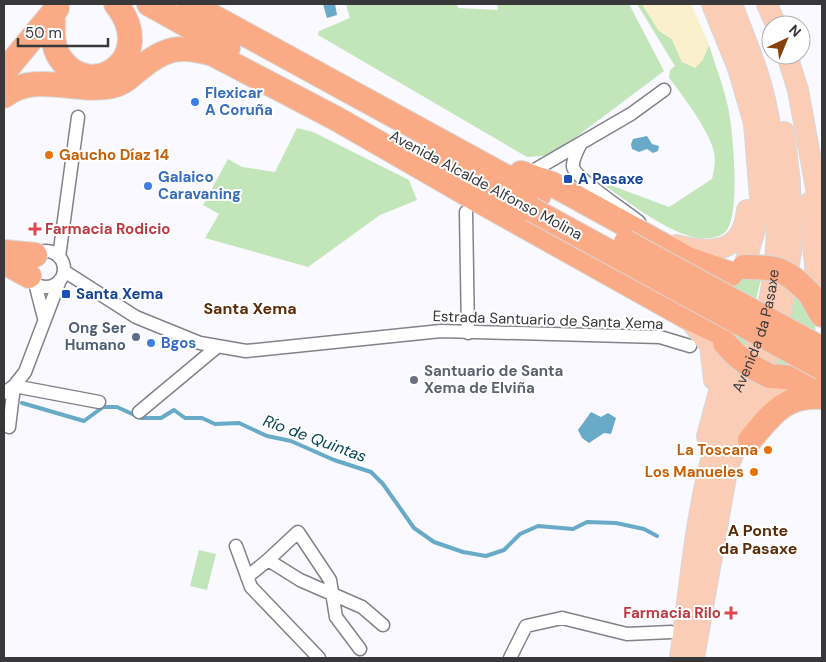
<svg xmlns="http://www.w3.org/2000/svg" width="826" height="662" font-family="'DM Sans',sans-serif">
<rect width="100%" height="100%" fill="#f9f9ff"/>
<path fill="#c2e5b9" d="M346 4H457L458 8 498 10 497 4H629L664 71 552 155 527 157 318 35 319 31 350 18Z
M637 4H642L659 31 672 39 682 62 702 61 709 45C715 65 723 84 727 103 733 124 742 221 724 233 717 238 707 239 699 238 669 235 622 197 597 180L669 207 712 179C714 170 716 161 714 152 710 132 682 94 669 78L670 70 675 66Z
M297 128 313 132 409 180 417 200 380 215 308 267 205 238 219 214 203 205 228 159 242 167 275 172Z
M762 275 744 349C723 325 730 316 732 287L745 276Z
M794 291 815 322 816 339 796 365 774 364Z
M199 550 216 554 207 590 190 586Z"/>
<path fill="#faf0cb" d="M642 4H691L709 45 702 61 695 68 682 62 672 39 659 31Z"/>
<path fill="#68aac7" d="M323 4H335L337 15 327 18Z
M647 136 652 144 659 146 658 151 653 153 647 149 639 152 632 149 631 144 633 139Z
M591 412 601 417 608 413 616 418 611 434 604 433 589 443 582 438 578 430Z"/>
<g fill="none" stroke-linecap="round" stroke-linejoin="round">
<path stroke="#68aac7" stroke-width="4" d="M22 403 84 421 103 407H117L141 418H161L174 410 185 418H202L215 424 239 423 267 436 291 441 334 460 371 472 383 484 414 528 434 542 463 552 486 556 504 550 520 534 538 526 573 529 587 522 616 523 644 529 657 536"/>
<defs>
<path id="street" d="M580 145C577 151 572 161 573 167 576 179 627 212 639 222
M526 175 631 114 664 90
M466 212 468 333
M28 269a18 18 0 1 1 36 0a18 18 0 1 1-36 0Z
M59 257 78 117
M64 271 136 317 200 343 246 351 441 331 660 337 690 346
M35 283 44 318
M4 393 14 386 25 372 60 280
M139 412 217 347
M9 427 14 386 99 402
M236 546 251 587 319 658
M268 560 298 532 330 580 336 617 360 649
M247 577 268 560 300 580 362 607 383 625
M510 658 526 626 562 618 627 634 671 632"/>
<g id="primary">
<path d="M712 4 738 68 754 123 761 209 744 267"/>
<path d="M767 4 776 25"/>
<path d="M787 55 798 90 822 221"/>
<path d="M809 203 819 308"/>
<path d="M676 245C711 254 743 254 747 210"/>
<path d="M687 317 710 345 714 380"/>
<path d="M762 420 786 378"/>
<path d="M707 436 724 373 725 343"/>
<path id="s1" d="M680 658C689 593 694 528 710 464 721 414 752 367 765 318 784 247 780 142 757 71 749 48 740 26 732 4"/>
<path d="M694 658 727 471 779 325 791 252 790 182 784 132"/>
</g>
<path id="highway" d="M149 4 228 48
M190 4 539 195
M53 13C53 27 51 45 60 58 92 104 159 57 116 4
M4 72 57 8
M4 96C35 71 76 94 112 86 123 84 130 76 138 70 164 48 180 44 213 54L337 119 469 195 687 317 719 332
M434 158 531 209
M521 173 552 184 688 259 731 274
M4 252 35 255
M4 262 29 276
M810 294 822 315
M770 376 797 378 822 390
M750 440C771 415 785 394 822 397"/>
</defs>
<use href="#street" stroke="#828389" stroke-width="15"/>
<use href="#primary" stroke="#d7d7d8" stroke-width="22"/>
<use href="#highway" stroke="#d7d7d8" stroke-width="26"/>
<use href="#street" stroke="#fff" stroke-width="12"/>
<use href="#primary" stroke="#fccdb6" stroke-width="20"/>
<use href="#highway" stroke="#faab85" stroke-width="24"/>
<defs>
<path id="highway-bridge" d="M531 209 822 368
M626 242 822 349
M744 267C779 267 786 269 810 294
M725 343C738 359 751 367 770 376"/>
</defs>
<use href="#highway-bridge" stroke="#d7d7d8" stroke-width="26" stroke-linecap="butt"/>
<use href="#highway-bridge" stroke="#faab85" stroke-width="24"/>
</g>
<g fill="#3f7fe0" stroke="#fff" stroke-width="2">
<circle cx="195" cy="102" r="5"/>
<circle cx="148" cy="186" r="5"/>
<circle cx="151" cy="343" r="5"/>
</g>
<g fill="#e8710a" stroke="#fff" stroke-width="2">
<circle cx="49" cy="155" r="5"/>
<circle cx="768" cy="450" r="5"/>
<circle cx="754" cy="472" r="5"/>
</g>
<g fill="#1a4fb4" stroke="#fff" stroke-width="2">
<rect x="563" y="174" width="10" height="10" rx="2.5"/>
<rect x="61" y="289" width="10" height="10" rx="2.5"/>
</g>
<g fill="#e0444e" stroke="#fff" stroke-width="2">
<path d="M32.5 221.5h5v5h5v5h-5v5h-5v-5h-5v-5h5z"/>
<path d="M728.5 605.5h5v5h5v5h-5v5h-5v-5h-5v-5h5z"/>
</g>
<circle fill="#5c6f8a" stroke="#fff" stroke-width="2" cx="136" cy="337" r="5"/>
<circle fill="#6b7280" stroke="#fff" stroke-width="2" cx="414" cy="380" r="5"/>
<g text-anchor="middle" stroke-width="4" stroke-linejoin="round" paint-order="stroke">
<g font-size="15" font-weight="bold" fill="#366cbe" stroke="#fff" text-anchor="start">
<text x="205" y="98">Flexicar<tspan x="205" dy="17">A Coruña</tspan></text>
<text x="158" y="182">Galaico<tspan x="158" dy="17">Caravaning</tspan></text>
<text x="161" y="348">Bgos</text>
</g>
<g font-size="15" font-weight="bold" fill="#c56008" stroke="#fff" text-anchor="end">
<text x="59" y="160" text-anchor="start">Gaucho Díaz 14</text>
<text x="758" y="455">La Toscana</text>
<text x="744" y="477">Los Manueles</text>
</g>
<g font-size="15" font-weight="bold" fill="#164399" stroke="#fff" text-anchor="start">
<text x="578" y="184">A Pasaxe</text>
<text x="76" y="299">Santa Xema</text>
</g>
<g font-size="15" fill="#38383b" stroke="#fff">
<text transform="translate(486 185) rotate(28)" y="5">Avenida Alcalde Alfonso Molina</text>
<text transform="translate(548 320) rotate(2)" y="5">Estrada Santuario de Santa Xema</text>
<text dy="5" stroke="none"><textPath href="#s1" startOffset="338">Avenida da Pasaxe</textPath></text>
</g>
<g font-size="15" font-weight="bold" fill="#be3a42" stroke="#fff" text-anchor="start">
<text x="45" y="234">Farmacia Rodicio</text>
<text x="721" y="618" text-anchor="end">Farmacia Rilo</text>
</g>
<g font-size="15" font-weight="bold" fill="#4e5e75" stroke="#fff" text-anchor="end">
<text x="126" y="333">Ong Ser<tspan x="126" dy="17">Humano</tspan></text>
</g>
<g font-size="15" font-weight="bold" fill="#5b616d" stroke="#fff" text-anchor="start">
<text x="424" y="376">Santuario de Santa<tspan x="424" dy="17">Xema de Elviña</tspan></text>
</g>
<g font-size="16" font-weight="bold" fill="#5a2d0a" stroke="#fff">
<text x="250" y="314">Santa Xema</text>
<text x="758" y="536">A Ponte<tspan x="758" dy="18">da Pasaxe</tspan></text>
</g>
<g font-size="16" font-style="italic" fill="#074256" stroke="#fff">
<text transform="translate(315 438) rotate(20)" y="6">Río de Quintas</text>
</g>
</g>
<rect width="826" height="662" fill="none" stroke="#38383b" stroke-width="10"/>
<g transform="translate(786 40) rotate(44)"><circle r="24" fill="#ffffff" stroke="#afafb1"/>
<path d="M0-4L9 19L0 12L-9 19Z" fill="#84420d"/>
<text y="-8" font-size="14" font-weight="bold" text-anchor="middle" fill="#38383b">N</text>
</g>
<path d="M18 38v8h90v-8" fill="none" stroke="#38383b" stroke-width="2.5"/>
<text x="25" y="38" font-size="15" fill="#38383b" stroke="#ffffff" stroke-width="4" paint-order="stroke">50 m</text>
</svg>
